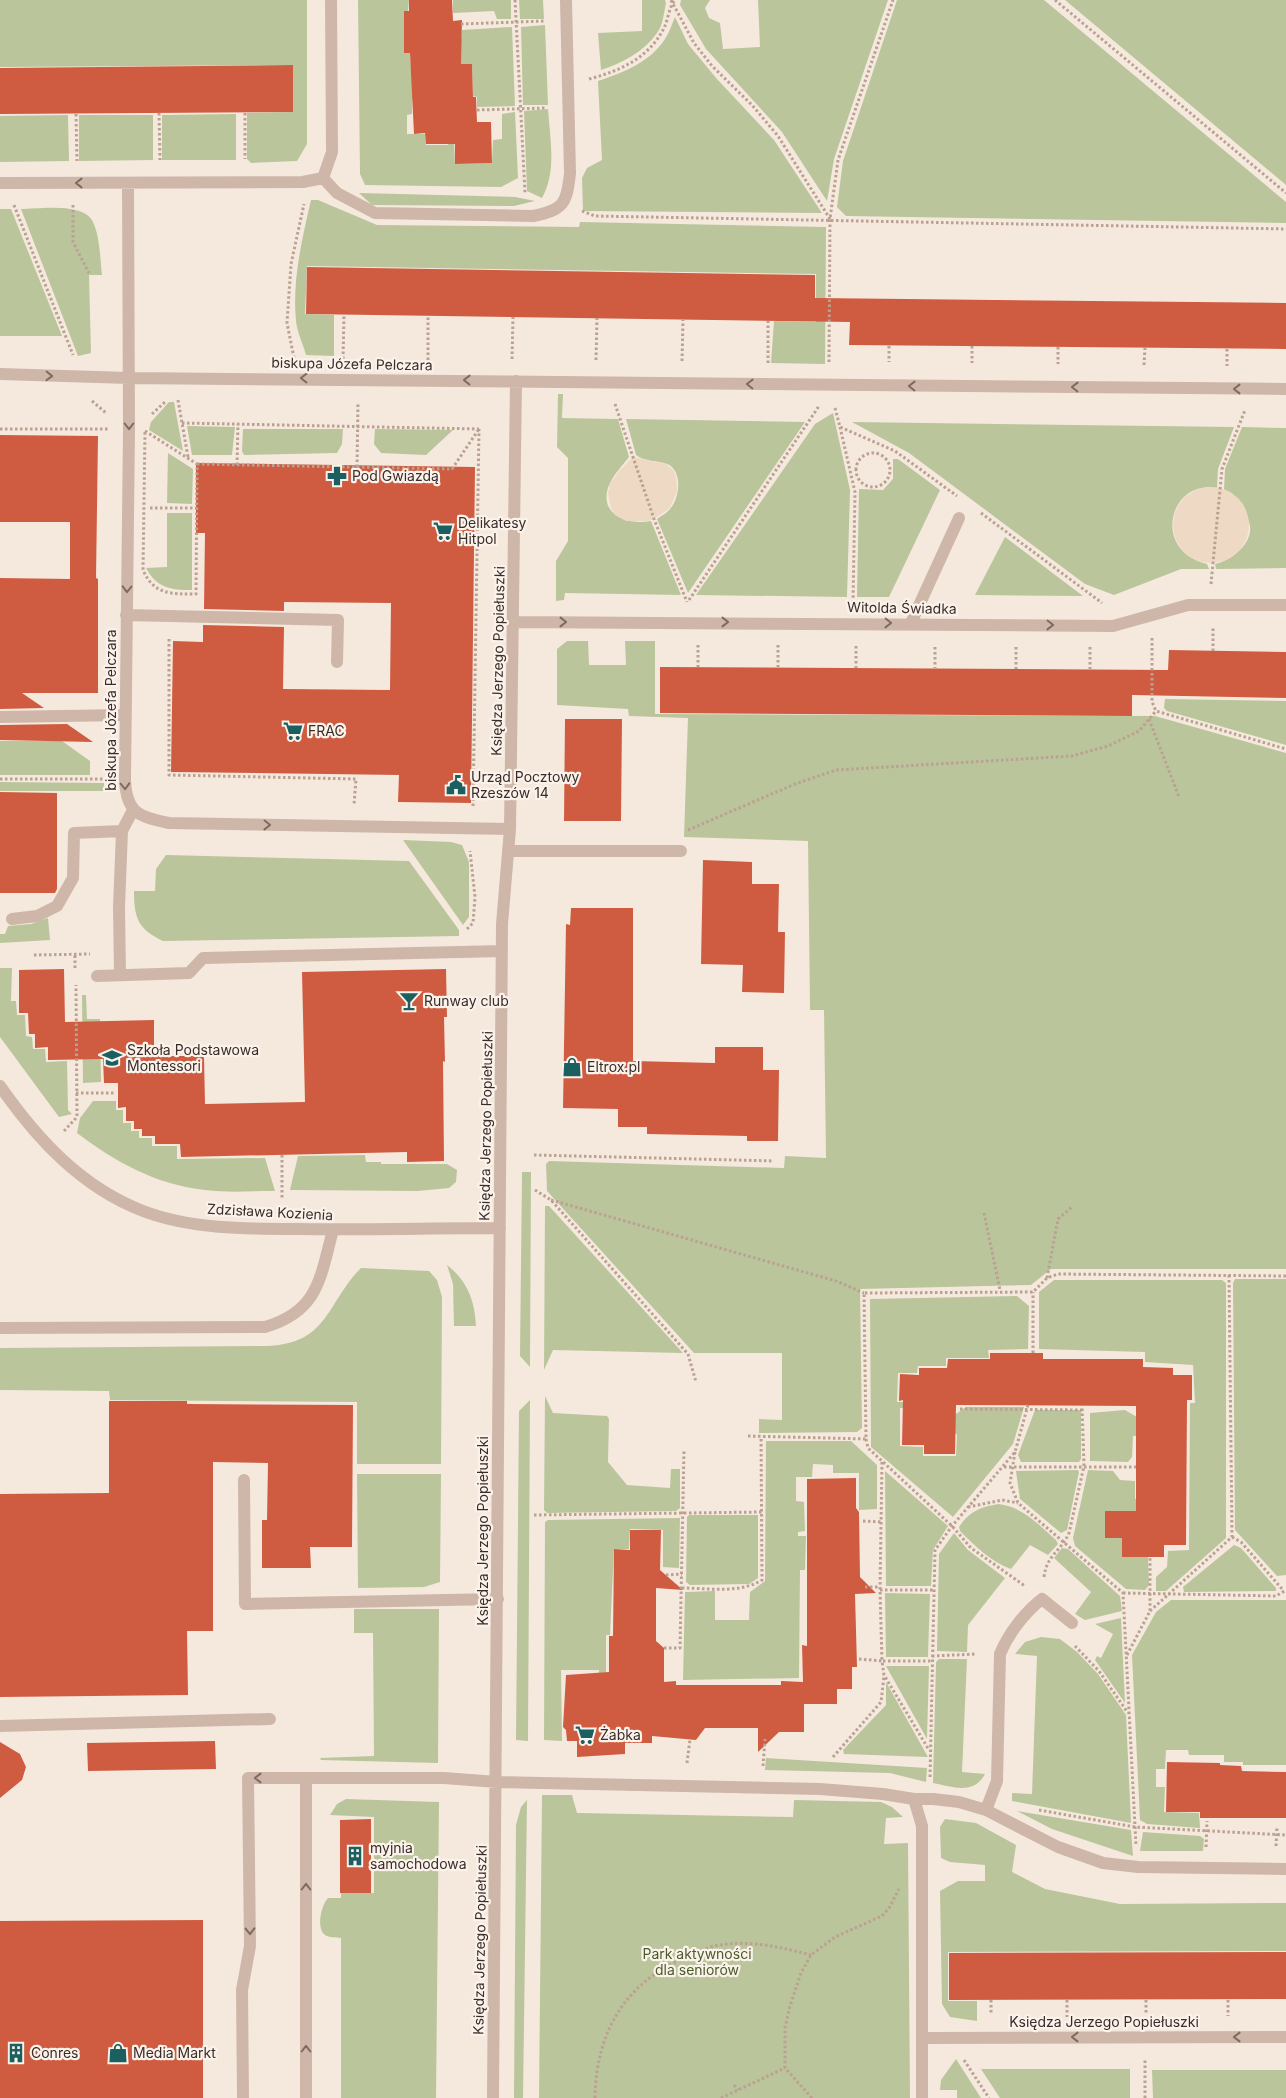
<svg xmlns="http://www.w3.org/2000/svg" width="1286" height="2098" font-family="Inter,sans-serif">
<rect width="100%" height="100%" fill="#f5e9de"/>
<path fill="#bac59c" d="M0 0H307V144L297 161 251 163 247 159V113L293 112V65L0 67Z
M358 0H409L408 11H404V53H410L411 70 425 69 420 99 412 100V114L407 115V134H425L426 145H448L449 142 454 141 455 164 492 163 493 140 502 139V114L515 112 518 178 501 187 365 185 360 174Z
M453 0H511V19H497L494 11 453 13Z
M519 0H543L544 19H520Z
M642 0H665L666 3C664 12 663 26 657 33 644 52 622 63 601 70L598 33 642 31Z
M681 0H710L705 8 709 18 720 23 723 49 760 47 758 0H888L834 159 827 201 782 132 706 49 680 5Z
M897 0H1044L1286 202V223L846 216 837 207 843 161Z
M1065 0H1286V185Z
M675 17 688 44 717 79 774 140 822 213 583 211 582 178 587 168 602 160 598 81C623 73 650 62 665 39 669 33 672 24 675 17Z
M545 25 548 105H523L521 27Z
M512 27 515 106 477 107V97L473 96 472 64H459L458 38 462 37V30Z
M548 109C550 139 557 171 542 198L527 191 524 111Z
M236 114V160H162V115Z
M68 115 69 161 0 162V116Z
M79 115H153V160L79 161Z
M359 193 515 197 535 201 514 206 372 205Z
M311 200H318L377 225 579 227 580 222 826 227 825 364 771 363 774 321 816 322V274L307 266 305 314 334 315V356L306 355C303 344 297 332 296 321 292 281 302 239 311 200Z
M0 209H11L62 336H0Z
M21 209C39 209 84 202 93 222 100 237 100 258 102 275H89L91 353 78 356Z
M558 394H563L562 418 618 419 629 457C622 466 615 473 610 483 596 513 626 526 651 521L681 595 565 593 564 600 556 601V561L568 541V458L557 447Z
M169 402H174L183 451 149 430 151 422Z
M833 413 850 490 847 597 696 595 815 424Z
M626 419 805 422 688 593 657 519C661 516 667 513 670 509 680 498 683 470 667 464 657 460 645 462 636 455Z
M852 422 1234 427 1218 469 1217 488C1169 479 1151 551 1207 564L1209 569H1181L1114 595 1085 584 909 453Z
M187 426 235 427 232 455H192Z
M1242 427 1286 428V568L1216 569 1215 564C1231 561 1256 542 1249 522 1245 512 1236 501 1230 492L1224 490 1225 469Z
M243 429H343L342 444 337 453 244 455 242 451Z
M375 429 453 430 426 455 381 453 374 444Z
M168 453 193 469 192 504 167 503Z
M893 459H898L940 490 889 597H857L859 489 883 490 893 479Z
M167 513H192V590C170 590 157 588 146 568L167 567Z
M1005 537 1083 596 975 595Z
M567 641H588L589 665H626L625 641H655V714L1155 716 1286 753V1269H1051L1031 1285 860 1289 862 1428 857 1432 759 1433V1419L782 1420V1353H694L547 1191 546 1164 549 1161 784 1168 785 1156 826 1158 824 1010H810L808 841 684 837 688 718 629 716 628 709 557 705V649Z
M1165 699 1286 701V745L1167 711 1164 708Z
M0 741H62L90 761V775H0Z
M0 782 104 783V791H0Z
M403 840 451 842 462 845 469 862V917L463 925Z
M166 855 409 861 459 930V936L163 941C138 929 134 918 134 891H155L156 869Z
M48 918 50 940 0 943V934H5L8 926 31 924Z
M0 968H12L11 1001H16L17 1015H25L26 1036 32 1037 33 1049H45L46 1062 67 1061 68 1110 72 1114 59 1117 0 1037Z
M82 995H86L87 1019H100L101 1082 83 1083Z
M93 1101H116V1110H123V1123H131V1131H139V1138H152V1146H177V1159L265 1158 275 1191C252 1191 228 1193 205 1190 157 1185 115 1162 77 1133L80 1118Z
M365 1155 366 1162H381V1164H447L457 1170 456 1182 449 1188 418 1191 290 1190 298 1156Z
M522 1172H531L530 1367 520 1356Z
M545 1206H549L683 1353 553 1350 544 1370Z
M447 1265C467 1280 475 1301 476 1326H454L453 1284Z
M361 1268 429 1271 437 1280 442 1297 441 1464H357V1402L110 1400 109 1391 0 1390V1348L266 1346C329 1344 326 1303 361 1268Z
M1235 1279H1286V1575L1277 1576 1235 1530 1233 1283Z
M1054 1280H1222L1226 1283V1538L1166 1591H1156V1577L1167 1567 1168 1551 1189 1550 1190 1403H1195L1193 1365 1145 1362V1352L1039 1349V1292Z
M1017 1296 1029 1306 1028 1349 988 1350 989 1358H946V1366H918L917 1373H898L897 1402H904V1408H900V1446L923 1447V1456H956L957 1434H953V1416L966 1407H1024L1013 1444 953 1517 871 1447 870 1299Z
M545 1396 553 1413 607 1416 609 1419 608 1462 627 1485 670 1488 671 1469H680V1508L676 1511 547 1513 544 1510Z
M530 1400 528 1741 516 1740 519 1411Z
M1035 1410H1081V1459L1079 1462H1021L1018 1455Z
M1125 1410 1137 1417 1136 1436H1133L1132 1457 1128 1462 1090 1461V1413Z
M766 1441H851L877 1465V1509L859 1510V1473H833V1465L813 1464 812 1477H796V1501L804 1502 805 1531 798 1532V1536H806L805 1570H800L799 1678 683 1680 685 1592 715 1591V1620H749L750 1592 765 1581Z
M1078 1470 1079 1472 1067 1530 1061 1533 1020 1499 1016 1471Z
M1088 1470 1113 1471 1120 1480 1135 1481V1499H1141V1511H1105V1538H1122V1557H1148L1149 1585 1145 1590 1126 1589 1075 1546 1073 1538Z
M885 1471 948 1526 933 1550 931 1586H886Z
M357 1474H441L440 1582 424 1587 358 1588Z
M999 1504C1023 1507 1039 1525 1056 1540L1058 1544 1048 1555 1030 1545 1011 1569C991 1562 975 1546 960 1531L959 1527C970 1511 980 1507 999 1504Z
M689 1515H758V1578L749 1584 690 1585 686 1582 687 1517Z
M680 1518 679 1568 663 1567V1530L630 1529 629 1549H614L610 1635H606V1679H599V1670H561L562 1741 544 1740 545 1522 548 1520Z
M954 1533 968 1550 1005 1578 968 1625 967 1652 937 1651 939 1554Z
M1234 1545 1241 1548 1276 1588V1591L1184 1592 1183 1587Z
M1062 1548 1068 1549 1120 1596 1122 1611 1085 1620 1075 1614 1091 1592 1054 1558Z
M885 1593 930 1594 928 1657H886Z
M1171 1600H1286V1765H1243V1762H1224V1755H1189L1188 1750H1166L1165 1769H1156V1787H1165L1164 1812 1199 1813 1200 1828 1147 1824 1140 1820 1132 1655 1156 1612Z
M354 1609H439L438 1763 321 1760 320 1758 374 1756 373 1633H354Z
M1121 1618 1125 1703 1095 1660 1097 1656 1101 1658 1113 1634 1095 1624Z
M1041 1637 1060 1639 1077 1652 1098 1674 1126 1715 1131 1823 1012 1801V1793L1032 1794 1037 1656 1015 1654 1025 1642Z
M939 1659H967L962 1772 985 1774C974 1795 953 1787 933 1783L936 1662Z
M886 1666H929L927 1739Z
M886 1682 928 1757 844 1754 843 1750 886 1705Z
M766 1758 927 1768 926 1782 890 1773 765 1770Z
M542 1795H572L577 1813 793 1817 794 1800 881 1802 892 1807 903 1817 886 1818 884 1844 908 1843 910 2098H539Z
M346 1799 439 1802 436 2098H341V1938C336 1937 329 1938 325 1935 316 1929 321 1905 328 1898H341V1893H374V1817L330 1815 337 1804Z
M527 1800 523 2098H514L516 1825 521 1807Z
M1017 1811 1131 1830 1133 1856 1052 1829Z
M945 1819 976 1823 1016 1845 1012 1872 1045 1889 1120 1904 1286 1903V1951L948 1952V2001H977V2021L950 2017 942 2004 940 1891 958 1881H985V1865L950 1862 941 1858 940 1827Z
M1143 1832 1200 1836 1204 1839 1203 1851H1140Z
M956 2059 981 2098H957V2090H940L941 2080Z
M981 2069H1130V2098H1000Z
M1152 2070H1286V2098H1153Z"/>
<path fill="#eed9c4" d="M633 457 666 464 674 471 676 477 677 491 670 508 657 517 649 521H626L615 515 611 508 608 493 610 484 619 471Z
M1173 525a38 38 0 1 1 76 0a38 38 0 1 1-76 0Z"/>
<path fill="#cf5c41" d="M409 0H452L453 21 462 20 461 64H472L473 97H476L477 122H491L492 163 455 164V144H426L425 133 414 134 410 53H404V11H409Z
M293 65V112L0 114V68Z
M307 267 815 275V298L1286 303V349L849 345 850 322 306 314Z
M0 435 98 436 96 578 98 579V693H22L44 708 0 709V578L70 579V522H0Z
M196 463 475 467 471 803 398 802 399 775 171 772 173 641 203 642V625L284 627 283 689 390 690 391 603 284 602V611L204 609 205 533H196Z
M1169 650 1286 652V698L1132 695V716L660 713V667L1168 670Z
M565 719H622L621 821H564Z
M67 724 93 742 0 740V725Z
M0 792 57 793V889L55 893H0Z
M703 860 752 862V884H779L778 932H785L784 993 742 992 743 965 701 964Z
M571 908H633V1061L715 1063V1047H763V1070H779L778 1141H747V1136L647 1134V1127H618V1109L563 1108 566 924 570 925Z
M64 969 65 1022 154 1020V1056H204L205 1104 305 1102 302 972 446 969 447 1017H444L445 1062 443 1061 444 1161 407 1162V1152L181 1157 180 1144H155V1136H142V1129H134V1121H126V1107L118 1108V1083H104L103 1059 48 1060V1047L35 1048V1034H29L28 1013H19V970Z
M990 1353H1043V1359H1143V1367L1173 1368V1375H1192V1400H1187L1186 1545H1164V1557H1122V1538H1105V1511H1136V1406L956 1405 955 1454H924V1445H902L903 1400 899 1401 900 1374 919 1375V1368H947L948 1359H990Z
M109 1401H187V1404L353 1405 352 1547H310L311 1568H262V1520H267L268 1463 213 1462V1631H187L188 1695 0 1697V1494L109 1493Z
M856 1478V1508L859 1512 860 1577 876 1593 855 1594 857 1667H852V1689H837V1704H804V1732H779L758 1752V1728H705L696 1740 652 1736V1743H625V1754L577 1757V1741H567L566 1730 563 1727 566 1675 609 1672V1636H613L614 1549 630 1550V1530H661L660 1570 683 1590 656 1588V1641L664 1648V1682L676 1681V1685H781V1681L803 1682 802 1645 807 1646V1479Z
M215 1741 216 1769 88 1771 87 1743Z
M0 1742 20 1754 26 1767 22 1780 0 1798Z
M1167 1762 1220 1763V1765L1241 1766 1242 1771 1286 1772V1818H1200V1812H1166Z
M371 1819V1893H340V1820Z
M203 1920V2098H0V1921Z
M1286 1952V1999L949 2000V1953Z"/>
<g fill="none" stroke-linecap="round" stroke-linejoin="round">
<path stroke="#baa192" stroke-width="3" stroke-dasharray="2.5 2.5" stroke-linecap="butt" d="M515 0 525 193
M671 0 694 43 712 66 752 105 778 136 830 219
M1055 0 1286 193
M461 24 545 21
M589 79C620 71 649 58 664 28 668 20 669 7 675 0
M477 110 546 108
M159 113 160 160
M245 113V159
M76 114 77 161
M14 205 73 355
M73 205V242L89 273
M582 211 595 216 1286 229
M889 346V362
M972 346V363
M1058 347V364
M1227 349V366
M294 358 287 323 291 264 304 204
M343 359 344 314
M512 359 513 317
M428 360V315
M596 360 597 318
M682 361 683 320
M829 362 830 219 838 160 893 0
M768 363V321
M1144 365 1145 348
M178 400 188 457
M92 401 106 413
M615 404 654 519 687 602
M835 408 840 427 895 451 957 496
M152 414 166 401
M182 423 479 429
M840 427 855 492 853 602
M0 429H108
M145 431 197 464 196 594C171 594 154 595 143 570Z
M856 470a17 17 0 1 1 34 0a17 17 0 1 1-34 0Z
M197 464 452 469 479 429
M237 465 238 424
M357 467 358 402
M150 508H197
M981 513 1102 603
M1211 584 1222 469 1245 410
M689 600 819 406
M1152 638V702L1156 711 1286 749
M169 639V775L356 779 354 805
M698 645V667
M778 645V667
M856 646V668
M935 647V668
M1016 647V669
M1090 647V669
M1213 651V626
M1149 719 1179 797
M0 779H104
M473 806 479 429
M688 830 795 784 836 770 1072 756 1108 746 1139 731 1156 711
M467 929 473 923 475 897 470 851
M34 955 90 954
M75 968V954
M76 1093H114
M64 1131 77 1117 76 985
M282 1155V1198
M534 1155 774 1161
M535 1190 551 1200 688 1354 696 1382
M551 1200 836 1281 864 1293
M984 1213 1000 1290
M1047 1278 1058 1219 1073 1206
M1033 1353V1292
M960 1409 1083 1410
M748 1436 866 1439 864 1293 1033 1292 1047 1278 1058 1274 1286 1276
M866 1439 868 1448 952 1526 971 1548 1025 1586
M1015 1452 1010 1483 1018 1503 1123 1593 1136 1846
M882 1462 880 1590 882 1661H932
M1004 1467H1136
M968 1507 1002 1500 1018 1503
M534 1515 762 1512
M863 1521 881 1522
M1232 1537 1241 1542 1283 1590
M666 1575 682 1574
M1044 1577C1047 1554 1060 1553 1069 1533L1084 1466 1082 1406
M865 1587H880
M682 1588C708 1588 739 1594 762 1580L761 1437
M880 1590H934
M1123 1593 1276 1596 1286 1590
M1150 1611 1232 1537 1229 1275
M1075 1646 1099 1671 1128 1713
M664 1648H680L684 1450
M1127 1655 1150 1611V1556
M932 1656 977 1654
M859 1659 882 1661 884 1675 929 1750
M833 1757 881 1702 884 1676
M687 1763 690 1739
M763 1766 765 1739
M930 1777 935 1550 952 1526 1015 1452 1028 1405
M1039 1810 1135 1827 1286 1835
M1276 1846 1277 1827
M1206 1847 1207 1821
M991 2000V2015
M1067 2000V2017
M1146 2000V2015
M1228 2000V2016
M964 2060 989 2098
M734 2085 738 2090
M595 2098C596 2031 626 1981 689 1956 697 1953 705 1948 714 1946 747 1939 780 1947 811 1955
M721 2098 785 2068
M812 2098 785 2068V2028L790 2006 801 1973 811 1955 835 1937 882 1916 889 1908 899 1889
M1145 2098V2059"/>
<path stroke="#ceb7a8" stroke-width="12" d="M323 178 337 193 375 213 533 216C563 210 567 204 570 173L566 0
M0 183 303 182 323 178 332 152 331 0
M128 183 129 430 125 779C126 813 139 817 169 823L510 829
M0 374 129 378 1286 389
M126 615 338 620 337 662
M514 622 1113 626 1188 605H1286
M911 623 959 518
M0 717 125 715
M508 851H681
M12 919 37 916 57 906 73 878 74 833 122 831
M120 975 119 907 122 831 133 810
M97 976 189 973 203 958 502 951
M0 1086C37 1139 81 1187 143 1211 190 1229 246 1229 296 1229 364 1230 432 1228 500 1228
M0 1328 265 1327C319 1311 320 1278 333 1230
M244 1480 245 1604 498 1599
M0 1726 270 1719
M914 1799 922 1826V2098
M986 1810 997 1781 1000 1654C1008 1634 1025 1612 1042 1599L1072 1623
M923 2038 1286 2037
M243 2098 242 1990 250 1946 248 1778H444L497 1782 820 1789 883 1794 914 1799H933L959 1802 986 1810 1058 1847 1103 1863 1138 1867 1286 1869
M306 2098V1778
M493 2098 502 924 510 829 516 381"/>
</g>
<defs><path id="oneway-chevron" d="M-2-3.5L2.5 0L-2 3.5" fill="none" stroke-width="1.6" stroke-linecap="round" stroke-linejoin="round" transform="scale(1.25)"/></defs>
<g stroke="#7d6b62">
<use href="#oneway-chevron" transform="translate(79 183) rotate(180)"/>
<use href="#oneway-chevron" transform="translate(49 376) rotate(2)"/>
<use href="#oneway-chevron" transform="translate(304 378) rotate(-179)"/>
<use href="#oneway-chevron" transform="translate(467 380) rotate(-179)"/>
<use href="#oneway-chevron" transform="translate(750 384) rotate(-179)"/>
<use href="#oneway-chevron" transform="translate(912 386) rotate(-179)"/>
<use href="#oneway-chevron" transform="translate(1075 387) rotate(-179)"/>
<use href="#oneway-chevron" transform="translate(1237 389) rotate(-180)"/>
<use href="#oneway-chevron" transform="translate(129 426) rotate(90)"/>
<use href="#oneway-chevron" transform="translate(127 589) rotate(91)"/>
<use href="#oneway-chevron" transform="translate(563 622)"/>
<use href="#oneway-chevron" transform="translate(725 622)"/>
<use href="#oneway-chevron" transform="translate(888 623) rotate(1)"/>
<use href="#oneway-chevron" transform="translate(1050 625) rotate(1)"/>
<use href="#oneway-chevron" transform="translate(125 786) rotate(88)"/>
<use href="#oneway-chevron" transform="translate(267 825) rotate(1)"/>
<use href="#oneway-chevron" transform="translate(258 1778) rotate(-180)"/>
<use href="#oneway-chevron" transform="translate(306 1887) rotate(-90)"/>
<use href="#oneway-chevron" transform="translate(250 1931) rotate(89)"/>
<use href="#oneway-chevron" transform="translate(1075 2037) rotate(180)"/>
<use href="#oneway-chevron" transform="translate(1237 2037) rotate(180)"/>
<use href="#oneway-chevron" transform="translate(306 2049) rotate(-90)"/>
</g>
<defs>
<symbol id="pharmacy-bare" viewBox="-9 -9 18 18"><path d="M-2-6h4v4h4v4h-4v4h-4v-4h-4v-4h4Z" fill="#1b5f60" stroke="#fbf3eb" stroke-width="2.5" paint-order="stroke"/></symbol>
<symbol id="supermarket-bare" viewBox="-9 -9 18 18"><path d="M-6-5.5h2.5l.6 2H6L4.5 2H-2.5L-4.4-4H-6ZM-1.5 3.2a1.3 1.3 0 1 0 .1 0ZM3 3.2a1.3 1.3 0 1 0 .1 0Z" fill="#1b5f60" stroke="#fbf3eb" stroke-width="2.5" paint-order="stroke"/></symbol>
<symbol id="civic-bare" viewBox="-9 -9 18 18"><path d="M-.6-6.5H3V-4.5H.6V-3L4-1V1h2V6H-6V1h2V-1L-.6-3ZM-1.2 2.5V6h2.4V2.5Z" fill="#1b5f60" stroke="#fbf3eb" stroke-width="2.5" paint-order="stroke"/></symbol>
<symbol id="bar-bare" viewBox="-9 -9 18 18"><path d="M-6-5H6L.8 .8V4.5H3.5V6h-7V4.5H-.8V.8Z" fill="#1b5f60" stroke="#fbf3eb" stroke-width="2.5" paint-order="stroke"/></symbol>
<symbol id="school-bare" viewBox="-9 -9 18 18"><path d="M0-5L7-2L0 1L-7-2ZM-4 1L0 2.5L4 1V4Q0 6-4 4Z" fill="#1b5f60" stroke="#fbf3eb" stroke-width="2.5" paint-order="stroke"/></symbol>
<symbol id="shop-bare" viewBox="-9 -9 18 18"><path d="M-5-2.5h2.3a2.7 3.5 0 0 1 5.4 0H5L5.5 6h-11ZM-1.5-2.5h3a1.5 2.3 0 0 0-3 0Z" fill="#1b5f60" stroke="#fbf3eb" stroke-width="2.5" paint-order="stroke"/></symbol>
<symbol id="building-bare" viewBox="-9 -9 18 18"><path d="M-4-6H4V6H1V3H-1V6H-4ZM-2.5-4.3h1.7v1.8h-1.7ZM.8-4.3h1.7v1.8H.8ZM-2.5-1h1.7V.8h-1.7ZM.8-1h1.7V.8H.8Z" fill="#1b5f60" stroke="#fbf3eb" stroke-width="2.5" paint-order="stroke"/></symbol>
</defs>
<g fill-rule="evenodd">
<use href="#pharmacy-bare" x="323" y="462" width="28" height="28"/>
<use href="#supermarket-bare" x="429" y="517" width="28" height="28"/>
<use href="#supermarket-bare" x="279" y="717" width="28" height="28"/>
<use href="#civic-bare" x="442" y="771" width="28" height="28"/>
<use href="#bar-bare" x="395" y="987" width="28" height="28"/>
<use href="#school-bare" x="98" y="1044" width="28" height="28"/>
<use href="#shop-bare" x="558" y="1053" width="28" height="28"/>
<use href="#supermarket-bare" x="571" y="1721" width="28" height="28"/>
<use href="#building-bare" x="341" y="1842" width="28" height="28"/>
<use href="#building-bare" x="2" y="2039" width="28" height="28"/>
<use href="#shop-bare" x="104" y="2039" width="28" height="28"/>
</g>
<g text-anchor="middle" stroke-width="4.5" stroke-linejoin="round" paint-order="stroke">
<g font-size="14" fill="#3a2d29" stroke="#fbf3eb">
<text transform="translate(352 364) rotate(1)" y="5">biskupa Józefa Pelczara</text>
<text transform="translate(902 608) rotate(1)" y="5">Witolda Świadka</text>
<text transform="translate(498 661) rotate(-89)" y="5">Księdza Jerzego Popiełuszki</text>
<text transform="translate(111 710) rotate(-90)" y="5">biskupa Józefa Pelczara</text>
<text transform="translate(486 1126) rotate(-89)" y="5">Księdza Jerzego Popiełuszki</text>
<text transform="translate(270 1212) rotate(3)" y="5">Zdzisława Kozienia</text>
<text transform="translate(483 1531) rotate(-90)" y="5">Księdza Jerzego Popiełuszki</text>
<text transform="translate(480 1940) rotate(-89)" y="5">Księdza Jerzego Popiełuszki</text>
<text x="1104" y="2027">Księdza Jerzego Popiełuszki</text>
</g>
<g font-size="14" fill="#3a2d29" stroke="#fbf3eb" text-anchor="start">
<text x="352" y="481">Pod Gwiazdą</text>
<text x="458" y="528">Delikatesy<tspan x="458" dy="16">Hitpol</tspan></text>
<text x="308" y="736">FRAC</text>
<text x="471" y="782">Urząd Pocztowy<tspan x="471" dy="16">Rzeszów 14</tspan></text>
<text x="424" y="1006">Runway club</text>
<text x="127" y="1055">Szkoła Podstawowa<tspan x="127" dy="16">Montessori</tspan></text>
<text x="587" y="1072">Eltrox.pl</text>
<text x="600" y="1740">Żabka</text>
<text x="370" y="1853">myjnia<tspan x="370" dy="16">samochodowa</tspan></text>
<text x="31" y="2058">Conres</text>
<text x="133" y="2058">Media Markt</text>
</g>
<g font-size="14" fill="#4c5b2a" stroke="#fbf3eb">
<text x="697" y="1959">Park aktywności<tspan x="697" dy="16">dla seniorów</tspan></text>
</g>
</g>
</svg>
